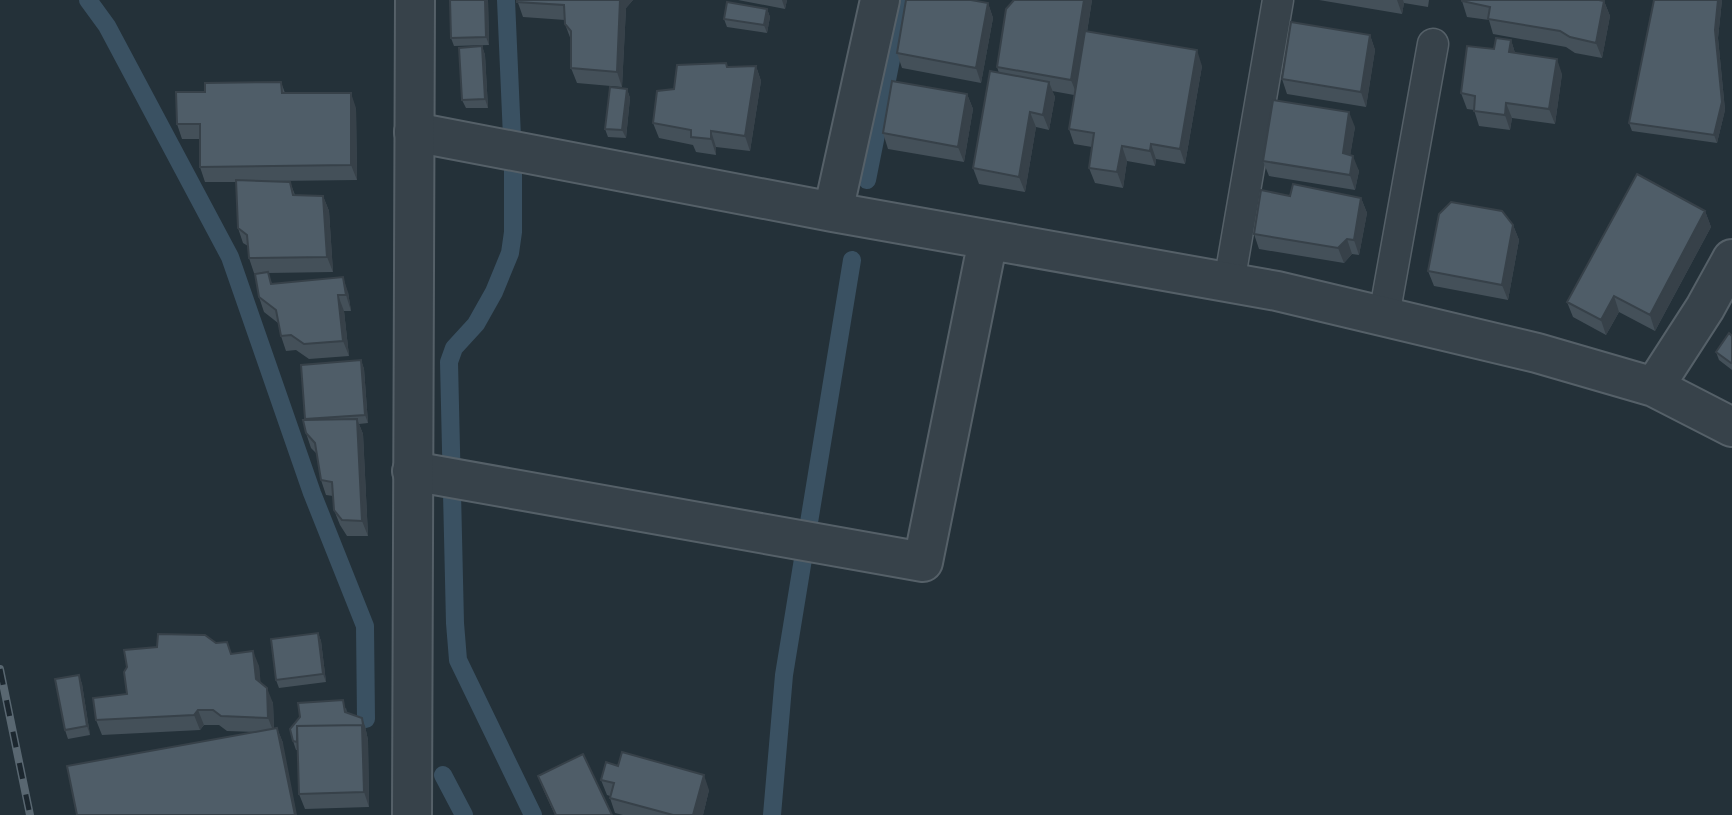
<svg xmlns="http://www.w3.org/2000/svg" width="1732" height="815" font-family="'Open Sans',sans-serif">
<rect width="100%" height="100%" fill="#243139"/>
<g fill="none" stroke-linecap="round" stroke-linejoin="round">
<path stroke="#3a5162" stroke-width="18" d="M88 0 107 26 230 257 312 493 365 626 366 719
M506 0 513 160V232L510 253 494 292 476 324 454 348 449 362 455 623 458 660 533 815
M867 180 903 0
M443 775 464 815
M772 815 784 675 852 260"/>
<defs>
<path id="service" d="M1229 283 1278 0
M1384 316 1433 44"/>
<path id="minor" d="M414 132 833 212 1277 291 1537 353 1654 387 1732 427
M833 212 880 0
M1654 387 1705 308 1732 259
M412 471 923 562 988 240"/>
<path id="tertiary" d="M412 815 415 0"/>
</defs>
<use href="#service" stroke="#556068" stroke-width="33"/>
<use href="#minor" stroke="#556068" stroke-width="42"/>
<use href="#tertiary" stroke="#556068" stroke-width="42"/>
<use href="#service" stroke="#37424a" stroke-width="30"/>
<use href="#minor" stroke="#37424a" stroke-width="38"/>
<use href="#tertiary" stroke="#37424a" stroke-width="38"/>
<defs>
<path id="rail" d="M0 669 30 815"/>
</defs>
<use href="#rail" stroke="#596771" stroke-width="8"/>
<use href="#rail" stroke="#1c272f" stroke-width="5" stroke-dasharray="16" stroke-linecap="butt"/>
</g>
<path fill="#445059" d="M488 0 489 45 454 46 451 38Z
M517 0H633L626 8 622 87 577 83 571 68V40L565 24V20L523 17Z
M738 0H787L785 9Z
M1014 0H1092L1087 32 1202 66 1185 164 1156 159 1155 166 1127 161 1123 188 1095 183 1089 168 1092 147 1074 144 1069 129 1074 95 1052 91 1055 97 1049 130 1036 127 1025 192 979 184 973 168 999 73 997 67Z
M1319 0H1429L1428 7 1404 3 1402 14Z
M1654 0H1722L1718 38 1725 110 1717 143 1632 131 1629 123Z
M1462 1H1604L1610 16 1602 58 1575 53 1566 47 1493 34 1489 20 1467 17Z
M988 3 993 18 981 83 902 68 897 53Z
M767 9 770 17 767 33 727 27 724 19Z
M1370 35 1375 50 1366 107 1287 94 1282 79Z
M1511 40 1515 53 1562 74 1555 124 1512 118 1510 130 1479 126 1474 110 1467 109 1461 93Z
M482 46 485 55 488 108H466L462 100Z
M756 66 761 81 750 151 716 147V155L696 152 693 145 659 138 653 123 674 89 727 67Z
M281 82 285 93 356 108 357 180 273 181 290 182 295 195 323 196 329 211 333 272 268 273 272 284 348 292 351 311H344L349 356 309 359 296 350 286 351 281 336 278 323 264 312 259 297 257 273H254L249 258 248 246 243 243 238 228 236 182H205L200 167V139H182L177 124 205 92Z
M627 89 630 98 626 138 608 137 605 129Z
M967 94 973 109 964 162 888 149 883 133Z
M1355 127 1350 155 1359 171 1355 190 1269 176 1263 161Z
M1290 196 1361 198 1367 213 1359 255 1352 254 1344 263 1259 249 1254 234Z
M1705 211 1711 227 1655 331 1619 312 1606 335 1573 317 1567 302Z
M1513 225 1519 240 1508 300 1434 286 1428 271Z
M1732 336V370L1719 360 1716 352Z
M361 360 364 369 368 423 359 424 363 434 368 536H347L340 525 334 510 333 496 326 495 321 480 317 454 311 448 306 433V420Z
M318 633 321 641 326 682 279 688 276 680Z
M231 654 259 666 260 683 273 703 274 729 277 728 283 743 255 732 227 731 219 725H204L200 730 102 735 96 720 127 694V667Z
M79 675 82 684 90 735 68 739 65 730Z
M346 708 347 713 365 726 368 740 369 807 305 809 299 794 298 750H296L293 741Z
M538 776 612 815H555L544 791Z
M601 780 709 790 703 815H623L615 813 610 798V796L607 795Z"/>
<path fill="#374149" d="M485 0H488L489 45 486 37Z
M620 0H633L626 8 622 87 617 72Z
M782 0H787L785 9Z
M1084 0H1092L1077 95 1071 80Z
M1397 0H1403L1404 3 1402 14Z
M1718 0H1722L1718 38 1725 110 1717 143 1714 135 1715 30Z
M1604 1 1610 16 1602 58 1596 43Z
M988 3 993 18 981 83 976 68Z
M767 9 770 17 767 33 764 25Z
M1370 35 1375 50 1366 107 1361 92Z
M1511 40 1516 56 1509 52Z
M482 46 485 55 488 108 485 99Z
M1197 50 1202 66 1185 164 1180 149Z
M1557 59 1562 74 1555 124 1549 109Z
M756 66 761 81 750 151 745 136Z
M1049 82 1055 97 1049 130 1043 115Z
M627 89 630 98 626 138 622 130Z
M351 93 356 108 357 180 351 165Z
M967 94 973 109 964 162 958 147Z
M1506 103 1512 118 1510 130 1505 115Z
M1030 112 1036 127 1025 192 1019 177Z
M1349 112 1355 127 1348 169 1343 153Z
M711 131 716 147V155L711 139Z
M1151 144 1156 159 1155 166 1150 151Z
M1122 146 1127 161 1123 188 1117 172Z
M1353 156 1359 171 1355 190 1350 175Z
M323 196 329 211 333 272 327 257Z
M1361 198 1367 213 1359 255 1354 240Z
M1705 211 1711 227 1655 331 1650 315Z
M1513 225 1519 240 1508 300 1502 285Z
M1347 239 1352 254 1344 263 1338 248Z
M343 277 348 292 351 311 346 295Z
M338 295 344 311 349 356 343 341Z
M1614 296 1619 312 1606 335 1601 320Z
M361 360 364 369 368 423 365 415Z
M357 419 363 434 368 536 362 521Z
M318 633 321 641 326 682 323 674Z
M253 651 259 666 262 695 256 679Z
M79 675 82 684 90 735 87 726Z
M267 688 273 703 274 733 268 718Z
M198 710 204 725 200 730 194 715Z
M362 718 365 726 368 740 369 807 364 792Z
M277 728 283 743 297 815H295Z
M704 775 709 790 703 815H693Z"/>
<path fill="#4f5d68" stroke="#374149" stroke-width="2" d="M450 0H485L486 37 451 38Z
M517 0H620L617 72 571 68V31L565 24 564 5 517 2Z
M906 0H971L988 3 976 68 897 53Z
M1014 0H1084L1071 80 997 67 1006 9Z
M1462 0H1599L1604 1 1596 43 1570 37 1560 31 1488 19 1490 7 1462 1Z
M1654 0H1718L1715 30 1722 102 1714 135 1629 123Z
M727 2 767 9 764 25 724 19Z
M1291 22 1370 35 1361 92 1282 79Z
M1085 31 1197 50 1180 149 1151 144 1150 151 1122 146 1117 172 1089 168 1094 133 1069 129Z
M1496 38 1511 40 1509 52 1557 59 1549 109 1506 103 1505 115 1474 111 1475 96 1461 93 1467 46 1494 49Z
M482 46 485 99 462 100 459 48Z
M726 63 727 67 756 66 745 136 711 131V139L691 137V130L653 123 657 91 674 89 677 65Z
M990 71 1049 82 1043 115 1030 112 1019 177 973 168Z
M892 81 967 94 958 147 883 133Z
M281 82 282 93H351V165L200 167V124H177L176 92H205V83Z
M610 87 627 89 622 130 605 129Z
M1273 100 1349 112 1343 153 1353 156 1350 175 1263 161Z
M1637 174 1705 211 1650 315 1614 296 1601 320 1567 302Z
M236 180 290 182 293 195 323 196 327 257 249 258 247 235 238 228Z
M1293 184 1361 198 1354 240 1347 239 1338 248 1254 234 1261 190 1290 196Z
M1451 202 1502 211 1513 225 1502 285 1428 271 1439 214Z
M268 272 271 284 343 277 346 295H338L343 341 304 344 291 335 281 336 276 310 259 297 255 274Z
M1729 333 1732 336V362L1731 363 1716 352Z
M361 360 365 415 305 419 301 365Z
M357 419 362 521 342 520 334 510 332 482 321 480 315 443 306 433 303 420Z
M318 633 323 674 276 680 271 639Z
M158 634 205 635 216 643 227 642 231 654 253 651 256 679 267 688 268 718 221 716 213 710H198L194 715 96 720 93 698 127 694 124 672 127 667 124 650 157 647Z
M79 675 87 726 65 730 55 679Z
M343 700 345 712 362 718 364 731 362 725 297 726V742L293 741 290 729 300 717 298 703Z
M362 725 364 792 299 794 297 726Z
M277 728 295 815H77L67 766Z
M622 752 704 775 693 815H673L610 798 614 783 601 780 606 762 618 766Z
M583 754 612 815H556L538 776Z"/>
</svg>
